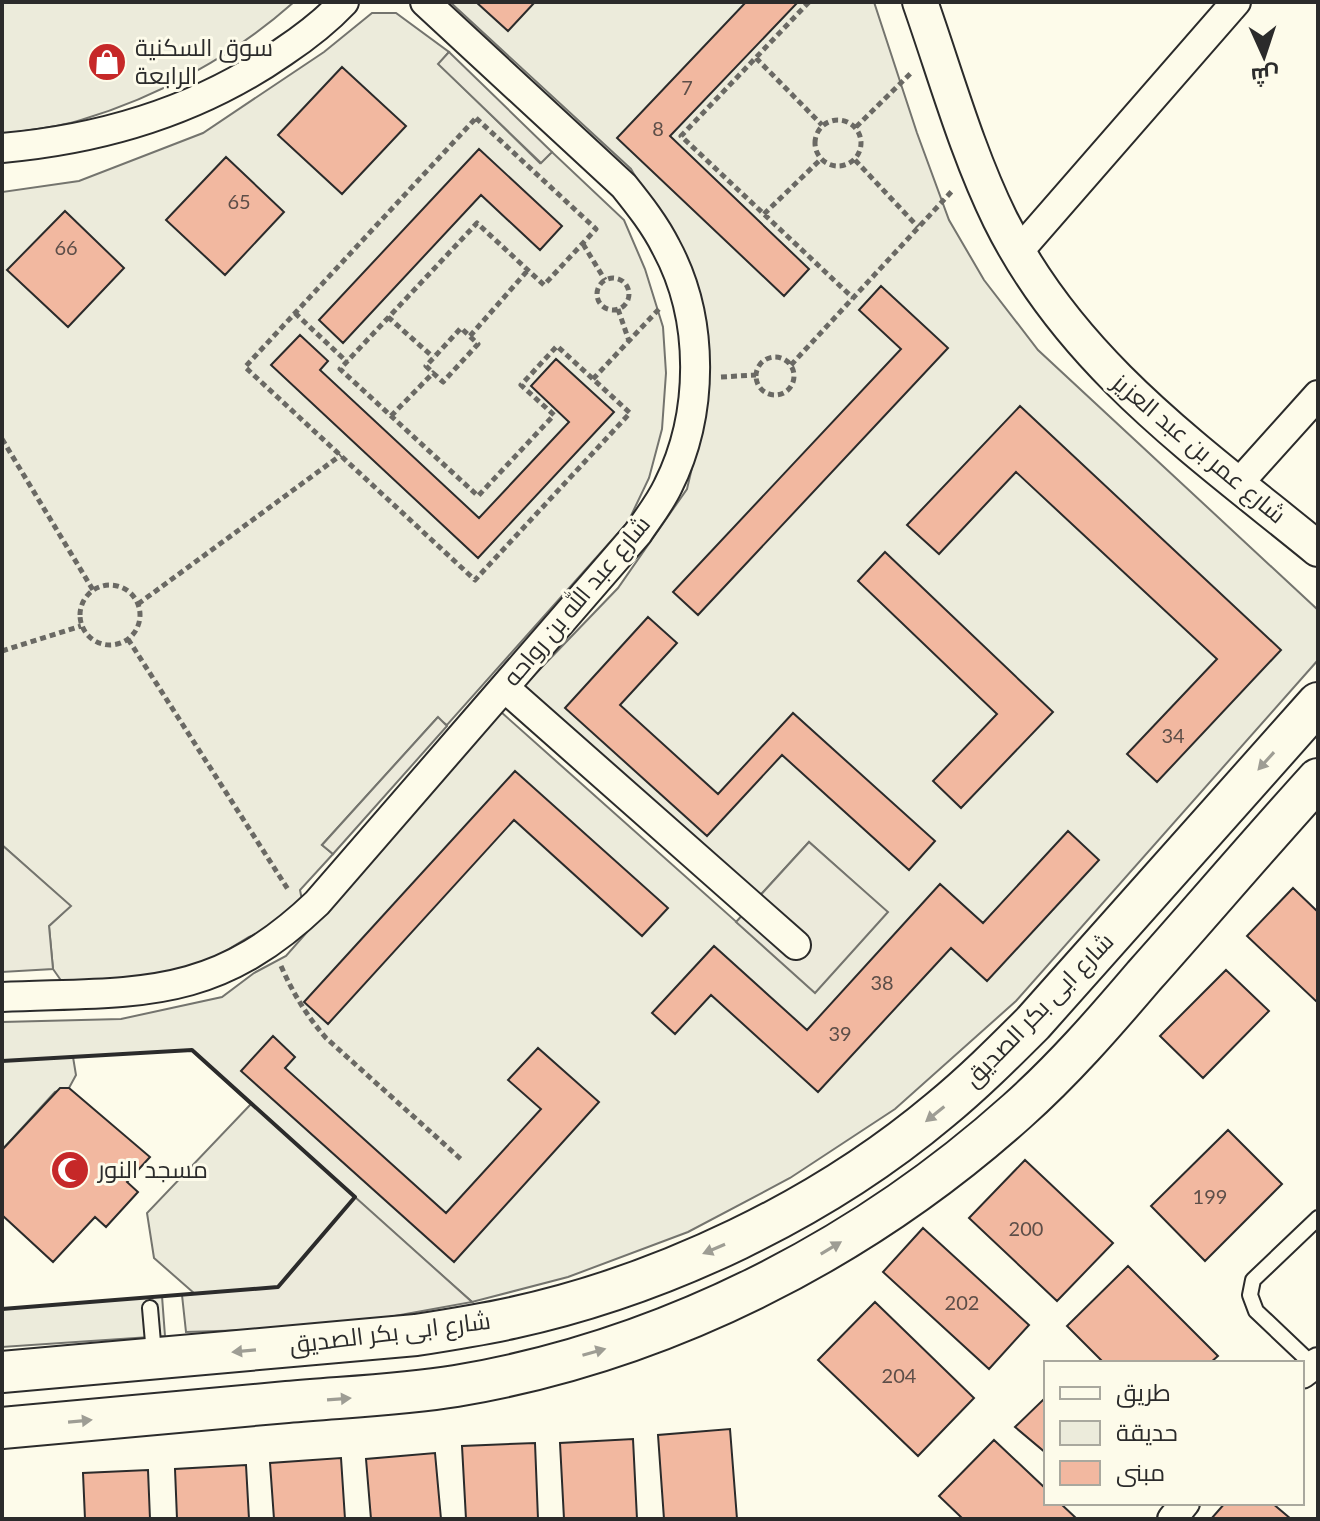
<svg xmlns="http://www.w3.org/2000/svg" width="1320" height="1521" font-family="Lato,Cairo,sans-serif">
<rect width="100%" height="100%" fill="#fdfbea"/>
<path fill="#ecebdb" stroke="#74746e" stroke-width="2" d="M2 2H294C233 56 158 97 81 120 56 128 28 130 2 134Z
M450 2H874L917 133 949 220 984 280 1038 350 1318 610V660L1016 1001 895 1109 790 1178 688 1232 568 1277 472 1302 355 1198 278 1287 195 1294 154 1258 147 1213 251 1104 192 1050 73 1057 76 1075 69 1088 55 1092 2 1150V1022L121 1019 222 997 254 973 286 956 501 712 815 992 887 912 809 842 754 902 517 693 618 588 687 489 707 404 700 329 671 239 631 169Z
M372 13H396L449 52 439 64 540 163 552 152 624 220 645 269 663 327 666 373 662 429 649 478 628 522 447 725 437 718 322 845 333 854 300 890 305 915 249 937 209 961 179 971 67 989 53 969 49 926 70 906 2 845V192L79 181 203 133 324 52Z
M162 1296 165 1336 2 1347V1309Z"/>
<path fill="#eceadb" stroke="#74746e" stroke-width="2" d="M449 52 552 152 541 163 438 64Z
M438 717 447 726 333 854 322 845Z
M809 842 888 912 815 993 736 922Z
M2 845 71 906 49 926 53 969 2 972Z
M355 1197 472 1302 334 1327 186 1332 182 1295 278 1287Z"/>
<path fill="#f2b8a0" stroke="#2b2b2b" stroke-width="2" d="M476 2H535L508 31Z
M746 2H798L670 136 809 269 784 296 617 138Z
M342 67 406 126 342 194 278 135Z
M479 149 562 226 540 250 481 195 343 343 319 320Z
M226 157 284 212 225 275 166 220Z
M65 211 124 268 68 327 7 270Z
M881 286 948 348 698 615 673 592 901 349 859 310Z
M300 335 328 361 320 370 479 518 569 422 531 386 556 359 614 412 478 558 271 365Z
M1020 406 1281 650 1157 782 1127 754 1217 659 1016 472 939 554 907 525Z
M885 552 1053 712 961 808 933 781 997 714 858 581Z
M648 617 677 643 620 705 718 794 793 713 935 841 909 870 782 755 707 836 565 708Z
M515 771 668 908 642 936 514 820 328 1024 304 1002Z
M1068 831 1099 860 987 981 951 948 818 1092 711 995 675 1034 652 1013 714 946 807 1030 940 884 983 923Z
M1293 888 1318 912V1003L1247 936Z
M1226 970 1269 1011 1203 1078 1160 1036Z
M273 1036 295 1057 285 1068 446 1213 541 1109 508 1080 538 1048 599 1102 454 1262 241 1071Z
M60 1088H69L150 1157 127 1182 138 1192 106 1227 95 1217 53 1262 2 1215V1150Z
M1228 1130 1282 1184 1205 1261 1151 1206Z
M1025 1160 1113 1243 1057 1301 969 1218Z
M923 1228 1029 1325 989 1369 883 1272Z
M1128 1266 1218 1356 1210 1363H1104L1067 1326Z
M875 1302 974 1398 918 1456 818 1360Z
M1046 1397V1453L1015 1427Z
M730 1429 737 1519H664L658 1435Z
M633 1439 637 1519H564L560 1443Z
M994 1440 1046 1489V1503H1060L1077 1519H963L939 1496Z
M535 1443 538 1519H466L462 1446Z
M435 1453 441 1519H371L366 1459Z
M341 1458 345 1519H274L270 1463Z
M246 1465 249 1519H177L175 1469Z
M148 1470 150 1519H85L83 1473Z
M1225 1503H1272L1291 1519H1211Z"/>
<g fill="none" stroke-linecap="round" stroke-linejoin="round">
<defs>
<path id="service" d="M150 1308 154 1354
M1313 1365 1256 1311 1250 1295 1253 1280 1318 1218"/>
<path id="minor" d="M2 148C104 139 198 111 283 52 304 38 326 21 344 2
M1018 252 1236 2
M1238 484 1318 395
M505 688 796 945
M2 997C137 991 212 1003 317 903L638 533C648 518 660 503 668 486 704 414 705 319 666 247 655 225 640 206 624 186L425 2
M1302 1374 1318 1362
M1172 1519 1185 1503"/>
<path id="tertiary" d="M920 2C945 73 967 152 1000 219 1071 363 1197 450 1318 549"/>
<path id="secondary" d="M2 1372 416 1335C448 1330 480 1325 512 1318 663 1285 821 1210 940 1110 973 1083 1003 1053 1033 1023L1318 703
M2 1428C97 1420 192 1411 287 1402 343 1397 400 1395 456 1386 664 1351 861 1251 1017 1111 1063 1070 1104 1023 1144 976 1202 911 1259 844 1318 779"/>
</defs>
<use href="#service" stroke="#2b2b2b" stroke-width="18"/>
<use href="#minor" stroke="#2b2b2b" stroke-width="32"/>
<use href="#tertiary" stroke="#2b2b2b" stroke-width="38"/>
<use href="#secondary" stroke="#2b2b2b" stroke-width="44"/>
<path stroke="#6a6964" stroke-width="5" stroke-dasharray="6 4" stroke-linecap="butt" d="M809 2 681 136 853 298
M756 58 822 125
M476 118 596 229 544 285 477 223 340 369 478 496 554 415 521 385 557 346 630 413 475 580 245 367Z
M815 143a23 23 0 1 1 46 0a23 23 0 1 1-46 0Z
M856 127 912 72
M855 160 918 227
M764 214 821 159
M583 244 605 280
M597 294a16 16 0 1 1 32 0a16 16 0 1 1-32 0Z
M618 309 629 341
M295 313 347 362
M388 317 433 357
M470 336 529 269
M756 376a19 19 0 1 1 38 0a19 19 0 1 1-38 0Z
M791 365 953 190
M721 377 756 375
M593 379 659 309
M391 416 433 373 443 382 478 344 461 328 426 366 433 373
M2 439 93 590
M80 615a30 30 0 1 1 60 0a30 30 0 1 1-60 0Z
M138 604 341 455
M128 639 289 891
M2 651 81 626
M281 966C293 993 306 1015 326 1038L463 1161"/>
<use href="#service" stroke="#fdfbea" stroke-width="14"/>
<use href="#minor" stroke="#fdfbea" stroke-width="28"/>
<use href="#tertiary" stroke="#fdfbea" stroke-width="34"/>
<use href="#secondary" stroke="#fdfbea" stroke-width="40"/>
<path stroke="#2b2b2b" stroke-width="4" d="M2 1061 192 1050 355 1197 278 1287 2 1309"/>
</g>
<defs><path id="oneway-solid" d="M-6-.8H1V-3.2L6.5 0L1 3.2V.8H-6Z" transform="scale(2)"/></defs>
<g fill="#9e9d94">
<use href="#oneway-solid" transform="translate(1266 761) rotate(132)"/>
<use href="#oneway-solid" transform="translate(935 1114) rotate(141)"/>
<use href="#oneway-solid" transform="translate(831 1248) rotate(-31)"/>
<use href="#oneway-solid" transform="translate(714 1249) rotate(157)"/>
<use href="#oneway-solid" transform="translate(244 1351) rotate(175)"/>
<use href="#oneway-solid" transform="translate(594 1352) rotate(-16)"/>
<use href="#oneway-solid" transform="translate(339 1399) rotate(-4)"/>
<use href="#oneway-solid" transform="translate(80 1421) rotate(-5)"/>
</g>
<defs>
<symbol id="shop-disc" viewBox="-11 -11 22 22"><circle r="9.5" fill="#c62828" stroke="#fdfbea"/><path d="M-5-2.5h2.3a2.7 3.5 0 0 1 5.4 0H5L5.5 6h-11ZM-1.5-2.5h3a1.5 2.3 0 0 0-3 0Z" fill="#fff"/></symbol>
<symbol id="mosque-disc" viewBox="-11 -11 22 22"><circle r="9.5" fill="#c62828" stroke="#fdfbea"/><path d="M3.5-4.9A6 6 0 1 0 3.5 4.9A5 5 0 1 1 3.5-4.9Z" fill="#fff"/></symbol>
</defs>
<g fill-rule="evenodd">
<use href="#shop-disc" x="85" y="40" width="44" height="44"/>
<use href="#mosque-disc" x="48" y="1148" width="44" height="44"/>
</g>
<g text-anchor="middle" stroke-width="6" stroke-linejoin="round" paint-order="stroke">
<g font-size="20" fill="#5d4e48">
<text x="687" y="95">7</text>
<text x="658" y="136">8</text>
<text x="239" y="209">65</text>
<text x="66" y="255">66</text>
<text x="1173" y="743">34</text>
<text x="882" y="990">38</text>
<text x="840" y="1041">39</text>
<text x="1210" y="1204">199</text>
<text x="1026" y="1236">200</text>
<text x="962" y="1310">202</text>
<text x="899" y="1383">204</text>
</g>
<g font-size="24" fill="#2b2b2b" stroke="#fdfbea" text-anchor="start">
<text x="135" y="56">سوق السكنية<tspan x="135" dy="28">الرابعة</tspan></text>
<text x="98" y="1178">مسجد النور</text>
</g>
<g font-size="24" fill="#2b2b2b" stroke="#fdfbea">
<text transform="translate(1199 449) rotate(40)" y="8">شارع عمر بن عبد العزيز</text>
<text transform="translate(577 601) rotate(-50)" y="8">شارع عبد الله بن رواحه</text>
<text transform="translate(1039 1010) rotate(-46)" y="8">شارع ابى بكر الصديق</text>
<text transform="translate(390 1333) rotate(-7)" y="8">شارع ابى بكر الصديق</text>
</g>
</g>
<rect width="1320" height="1521" fill="none" stroke="#2b2b2b" stroke-width="8"/>
<rect x="1044" y="1361" width="260" height="144" fill="#fdfbea" stroke="#a9a89e" stroke-width="2"/>
<rect x="1060" y="1387" width="40" height="12" fill="#fdfbea" stroke="#a9a89e" stroke-width="2"/>
<text x="1116" y="1401" font-size="24" fill="#2b2b2b">طريق</text>
<rect x="1060" y="1421" width="40" height="24" fill="#ecebdb" stroke="#a9a89e" stroke-width="2"/>
<text x="1116" y="1441" font-size="24" fill="#2b2b2b">حديقة</text>
<rect x="1060" y="1461" width="40" height="24" fill="#f2b8a0" stroke="#a9a89e" stroke-width="2"/>
<text x="1116" y="1481" font-size="24" fill="#2b2b2b">مبنى</text>
<g transform="translate(1264 56) rotate(177)" stroke="#fdfbea" stroke-width="6" paint-order="stroke">
<path d="M0-6L14 30L0 20L-14 30Z" fill="#2b2b2b"/>
<text y="-12" font-size="22" font-weight="bold" text-anchor="middle" fill="#2b2b2b">ش</text>
</g>
</svg>
